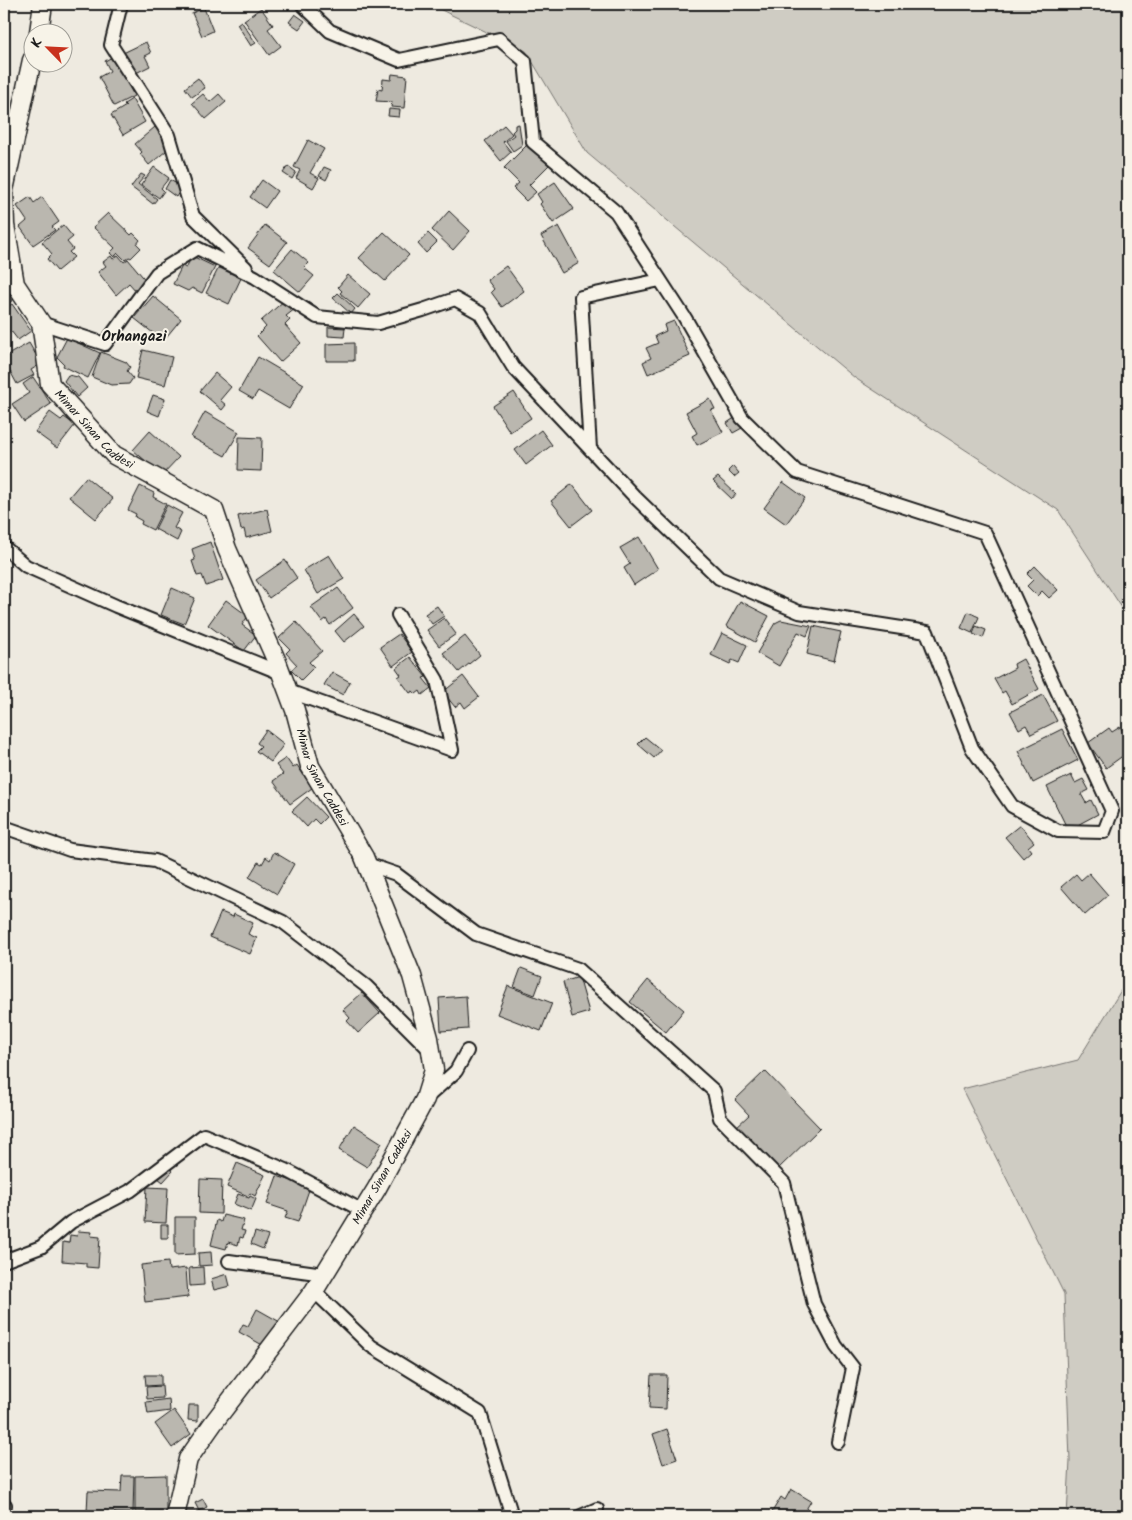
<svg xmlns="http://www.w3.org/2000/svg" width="1132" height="1520" font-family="Kalam,sans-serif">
<rect width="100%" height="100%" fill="#eeeae0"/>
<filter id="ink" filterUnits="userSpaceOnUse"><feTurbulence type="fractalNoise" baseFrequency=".02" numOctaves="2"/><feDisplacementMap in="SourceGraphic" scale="10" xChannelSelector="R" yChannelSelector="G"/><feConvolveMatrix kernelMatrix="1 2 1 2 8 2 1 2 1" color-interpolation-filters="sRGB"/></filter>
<g filter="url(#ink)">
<path fill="#cfccc3" stroke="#767470" d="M429 4H1128V617L1058 510 855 378 587 153 526 51Z
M1128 979V1516H1067L1070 1461 1064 1294 962 1089 1078 1060Z"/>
<path fill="#bab7af" stroke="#1c1c1c" d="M204 8 213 31 202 36 192 13Z
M261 8 273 25 268 29 281 46 269 55 244 20Z
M295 14 305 21 299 29 289 22Z
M241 21 256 43 251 46 237 24Z
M146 42 151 53 145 56 150 66 132 75 121 54Z
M114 56 134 96 114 106 99 77 110 71 105 61Z
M392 74 407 76 404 108 391 107 392 102 376 101 378 89 382 90 383 79 391 80Z
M198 78 205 88 192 97 185 88Z
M203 94 210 102 219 94 226 102 206 119 192 103Z
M132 99 145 122 123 135 111 115 126 106 124 104Z
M389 109 400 110 399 117 388 116Z
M519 124 522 145 513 151 506 141 514 135 512 132 515 129V125Z
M504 125 512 134 503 142 511 152 501 161 485 141Z
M155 127 172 146 149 165 140 154 142 152 135 144Z
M308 140 324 149 310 173 319 178 313 188 296 178 300 170 294 167Z
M528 144 549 165 529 185 536 192 526 201 513 188 519 183 504 168Z
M288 166 296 172 292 179 283 173Z
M154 167 169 178 161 188 164 191 159 198 141 185Z
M324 167 331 170 326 180 319 176Z
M141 174 145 176 138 184 157 199 153 204 131 187Z
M170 180 182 187 176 197 165 189Z
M262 180 277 191 265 208 250 197Z
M555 182 574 209 553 223 540 204 542 202 537 194Z
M30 197 34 203 42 197 59 222 52 227 55 230 33 245 20 227 27 221 17 206Z
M449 211 470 231 453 250 432 230Z
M108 213 131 235 133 233 140 240 137 244 141 248 131 258 129 257 125 260 118 253 114 257 110 253 115 248 93 227Z
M63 225 73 237 67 242 73 249 69 252 74 257 57 271 47 259 52 254 42 242Z
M265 225 287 242 270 264 248 248Z
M559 226 579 263 562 273 541 236Z
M384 232 409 255 385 281 359 258Z
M428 233 437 242 426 253 418 244Z
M292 249 309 263 304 268 314 276 300 292 274 270Z
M118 255 124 262 128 259 147 282 136 291 129 283 116 295 98 272 106 266 103 262 111 256 113 259Z
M192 256 215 267 202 293 192 288 188 291 173 284 182 266 186 268Z
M220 265 242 276 229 304 206 293Z
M506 266 524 291 502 307 491 292 494 289 487 280Z
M348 275 370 294 358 308 340 293 342 291 338 287Z
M4 288 13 300 4 307Z
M338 293 355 309 351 314 333 298Z
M153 296 181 319 163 341 134 318Z
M286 299 295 309 286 316 290 320 285 325 301 343 280 362 257 336 266 327 261 321Z
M12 304 31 331 18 340 11 331 4 337V309Z
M674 321 690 356 648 374 643 362 651 358 646 348 658 343 655 336 666 331 664 325Z
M328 327 345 328 344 337 328 336Z
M67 338 100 353 88 378 63 366 64 364 57 357Z
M29 343 36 355 39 353 44 362 31 370 34 375 17 384 4 360V357Z
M354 343V361H326V344Z
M143 350 172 357 165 385 136 378Z
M101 352 126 362 130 367 127 371 133 378 129 384 111 385 92 377Z
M258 357 304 384 289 409 258 391 253 399 239 391Z
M4 365 10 374 4 378Z
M215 373 231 387 220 400 226 405 222 410 200 391Z
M68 375 78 377 87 388 77 397 64 381Z
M33 377 51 404 24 422 12 404 29 393 23 384Z
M514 392 531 418 510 432 493 406Z
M153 395 165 399 159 416 147 411Z
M710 399 715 409 711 410 723 432 697 445 692 436 697 433 686 412Z
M50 412 61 420 64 417 75 425 57 448 35 432Z
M205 412 239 432 225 456 191 437Z
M736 417 742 428 733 433 727 423Z
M541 430 552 445 526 465 515 450Z
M150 431 179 457 162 475 133 450Z
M239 437 262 438 261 471 238 470Z
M733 466 739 473 734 477 728 471Z
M86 477 113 499 96 519 69 497Z
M718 477 736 494 732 499 713 481Z
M783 482 805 498 786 524 764 508Z
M572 484 592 510 571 526 551 501Z
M140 486 154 493 153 497 166 504 153 530 141 524 142 521 135 517 136 514 128 510Z
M167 505 182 513 174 528 181 532 177 541 155 529Z
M267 509 272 531 246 538 244 529 241 530 238 516Z
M639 537 658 569 634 585 624 568 630 564 620 548Z
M210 542 223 580 206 586 202 575 197 576 192 561 195 560 192 549Z
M329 555 344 579 318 594 304 570Z
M285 560 297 578 269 598 256 580Z
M1035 566 1058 590 1049 598 1042 591 1037 596 1027 586 1033 580 1027 574Z
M172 588 195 598 184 624 161 615Z
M338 588 353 608 330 625 326 619 322 622 311 607Z
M226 600 248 616 242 625 256 635 244 651 208 625Z
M740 601 769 616 755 642 726 626Z
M437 606 444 616 432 624 425 614Z
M968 612 979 617 972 633 961 628Z
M354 614 364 626 344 642 335 631Z
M444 618 456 634 439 646 427 630Z
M781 620 811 626 807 636 798 632 779 666 757 653 775 623Z
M296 622 322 651 309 662 314 667 301 680 291 670 297 665 286 653 290 649 279 638Z
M813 626 841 632 834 661 807 654Z
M976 626 986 630 983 638 973 634Z
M722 633 747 645 739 663 732 660 730 664 711 655Z
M399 634 412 652 393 666 380 647Z
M465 636 480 655 459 672 443 653Z
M410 657 426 677 423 678 431 688 422 695 420 691 416 694 413 691 410 693 398 677 401 675 396 668Z
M1023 659 1039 689 1012 704 1005 691 1002 693 994 679 1015 668 1014 664Z
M332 672 350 682 343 695 324 685Z
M463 676 479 697 465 708 461 702 455 707 443 692Z
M1043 695 1057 721 1031 734 1026 725 1019 729 1010 712Z
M1120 727 1128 739V752L1106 768 1088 743 1109 728 1112 732Z
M1062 729 1078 760 1033 783 1018 751Z
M266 730 284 744 271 762 256 751 261 746 257 743Z
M645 737 661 750 654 758 638 744Z
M286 758 293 768 297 765 312 788 290 804 273 781 283 774 276 765Z
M1071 775 1075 783 1083 779 1089 790 1081 794 1086 803 1091 800 1098 814 1068 830 1047 787Z
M307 797 326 817 319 824 314 819 307 827 292 811Z
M1020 825 1034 842 1028 847 1031 851 1023 858 1005 837Z
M274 852 294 864 277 894 249 877 258 862 262 864 266 857 270 860Z
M1089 873 1108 895 1085 915 1061 887 1076 874 1081 880Z
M221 912 233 917 234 914 253 923 248 934 257 938 250 954 210 937Z
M521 968 542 976 535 995 514 987Z
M579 977 589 1012 572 1017 563 982Z
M648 980 684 1010 666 1032 630 1002Z
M508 986 552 1003 541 1031 497 1014Z
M362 993 380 1013 358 1033 347 1021 350 1018 343 1010Z
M466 996 468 1029 441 1031 439 998Z
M765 1071 820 1128 777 1170 736 1127 749 1115 735 1100Z
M354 1125 382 1143 367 1167 339 1150Z
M237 1163 265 1175 255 1196 250 1193 248 1196 227 1187Z
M168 1167 173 1171 163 1182 158 1178Z
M277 1176 310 1187 298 1222 285 1218 288 1211 267 1204Z
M200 1179 222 1180 221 1214 199 1213Z
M147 1187 168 1188 166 1223 145 1222Z
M238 1194 249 1198 250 1196 256 1199 251 1211 234 1204Z
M223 1215 244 1220 241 1230 245 1231 243 1238 240 1237 238 1245 228 1242 226 1249 211 1245 217 1220 221 1222Z
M175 1217H195V1254L175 1255Z
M161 1225H168V1238H161Z
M78 1231 92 1232 91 1236 100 1237 98 1268 86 1267V1263L62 1261 63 1242 69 1243 70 1235 77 1236Z
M255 1232 268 1236 263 1249 251 1244Z
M211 1252 212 1265 199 1266 198 1253Z
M168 1262 169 1270 186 1268 188 1297 145 1302 141 1265Z
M203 1267 204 1285 190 1286 189 1268Z
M227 1274 230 1286 214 1290 211 1279Z
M257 1309 280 1322 266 1347 239 1332 243 1324 248 1326Z
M145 1375H161V1385L146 1386Z
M651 1375H667L666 1409 649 1408Z
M162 1386 163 1398 147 1399 146 1387Z
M169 1399 170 1411 148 1414 146 1402Z
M189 1405H198V1421L188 1420Z
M174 1410 191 1434 172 1448 155 1424Z
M667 1429 677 1459 663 1464 653 1434Z
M166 1475V1511L135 1512V1476Z
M122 1476H134L133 1513 87 1512 88 1491 121 1492Z
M791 1489 811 1501 802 1516H779L772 1512 781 1497 785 1500Z
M203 1499 207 1507 199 1511 195 1503Z
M185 1511 211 1512V1516H184Z
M97 1514H116V1516H97Z
M167 1514V1516H119V1515Z"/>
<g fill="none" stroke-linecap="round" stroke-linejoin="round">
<defs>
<path id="street" d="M121 4 111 45 169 135 193 216 246 268
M41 323 105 344 157 273 197 248 255 277 317 317 378 323 423 310 455 299 480 313 513 367 635 497 719 578 799 612 927 632 972 748 1012 806 1058 831 1104 832 1112 811 985 533 797 472 742 418 685 318 616 212 533 142 525 61 499 39 399 60 330 31 302 4
M590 449 581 297 660 280
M4 547 26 566 116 606 281 673
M288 691 452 750 437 680 398 615
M4 827 70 850 155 861 283 922 366 986 431 1051
M367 864 396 874 476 934 578 969 714 1091 720 1118 784 1183 814 1304 836 1346 853 1368 838 1442
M425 1099 456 1071 467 1051
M4 1261 41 1247 71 1222 130 1191 204 1135 286 1170 363 1211
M229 1261 324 1274
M314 1291 371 1346 480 1413 512 1516
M4 1510 5 1505
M581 1516 597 1509"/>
<g id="secondary">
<path d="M39 32 43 4"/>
<path id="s1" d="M32 60 4 190 5 225 15 284 41 323 50 384 114 455 214 510 227 549 277 662 295 710 310 766 364 857 412 976 429 1038 434 1070 425 1099 377 1188 314 1291 214 1422 188 1459 175 1516"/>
</g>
</defs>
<use href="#street" stroke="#1c1c1c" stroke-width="16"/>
<use href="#secondary" stroke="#1c1c1c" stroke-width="21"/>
<use href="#street" stroke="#f7f3e8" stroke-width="12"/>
<use href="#secondary" stroke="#f7f3e8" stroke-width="18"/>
</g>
</g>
<g text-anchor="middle" stroke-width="4" stroke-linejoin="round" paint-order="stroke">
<g font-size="12" fill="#1c1c1c" stroke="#f7f3e8">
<text dy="4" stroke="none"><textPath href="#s1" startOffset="400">Mimar Sinan Caddesi</textPath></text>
<text dy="4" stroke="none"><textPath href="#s1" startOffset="835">Mimar Sinan Caddesi</textPath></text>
<text transform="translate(382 1177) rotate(-60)" y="4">Mimar Sinan Caddesi</text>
</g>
<g font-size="15" font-weight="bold" fill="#1c1c1c" stroke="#f7f3e8">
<text x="134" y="341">Orhangazi</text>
</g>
</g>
<rect width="1132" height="1520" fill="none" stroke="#f7f3e8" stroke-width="20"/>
<rect x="10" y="10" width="1112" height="1500" fill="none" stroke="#1c1c1c" stroke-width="2" filter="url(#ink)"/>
<g transform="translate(48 48) rotate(294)"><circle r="24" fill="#f7f3e8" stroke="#9f9d96"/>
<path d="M0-4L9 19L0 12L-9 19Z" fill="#c8321e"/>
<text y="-8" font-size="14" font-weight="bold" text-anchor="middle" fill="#1c1c1c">K</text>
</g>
</svg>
